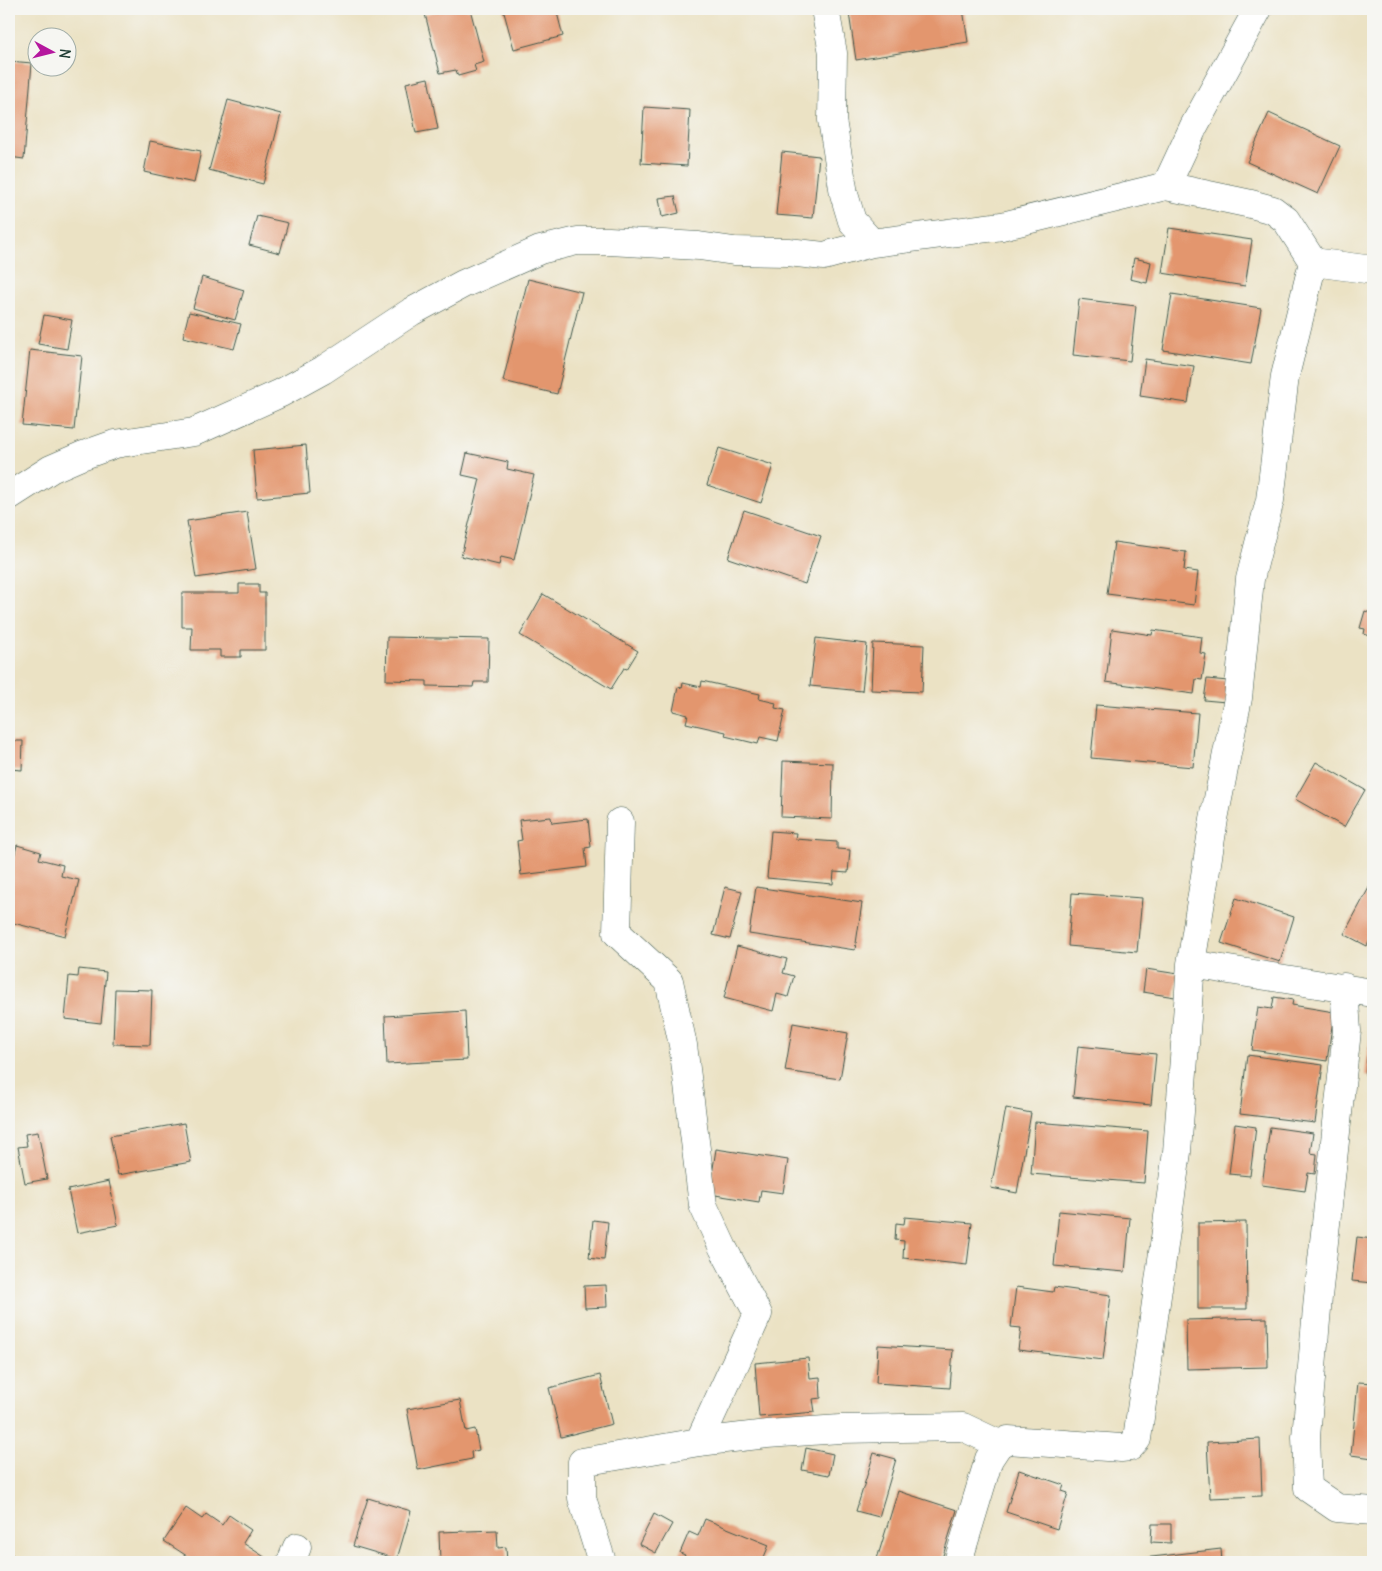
<svg xmlns="http://www.w3.org/2000/svg" width="1382" height="1571" font-family="Delius,sans-serif">
<rect width="100%" height="100%" fill="#f6f6f2"/>
<filter id="ink" filterUnits="userSpaceOnUse"><feTurbulence type="fractalNoise" baseFrequency=".02" numOctaves="2"/><feDisplacementMap in="SourceGraphic" scale="10" xChannelSelector="R" yChannelSelector="G"/><feConvolveMatrix kernelMatrix="1 2 1 2 8 2 1 2 1" color-interpolation-filters="sRGB"/></filter>
<filter id="wash" filterUnits="userSpaceOnUse"><feTurbulence type="fractalNoise" baseFrequency=".0096" numOctaves="4" result="noise"/><feDisplacementMap in="SourceGraphic" scale="20" xChannelSelector="R" yChannelSelector="G"/><feGaussianBlur stdDeviation="1.12" result="paint"/><feColorMatrix in="noise" values="0 0 0 0 0 0 0 0 0 0 0 0 0 0 0 0 0 1.4 0 .05"/><feComposite in="paint" operator="in"/></filter>
<g filter="url(#wash)">
<rect width="100%" height="100%" fill="#ebe2c4"/>
<g id="blocks">
<path fill="#e3966e" d="M445 9H470L484 62 474 65 476 71 458 76 456 70 440 73 425 14Z
M503 9H556L563 36 514 49Z
M874 9H963L968 42 856 60 849 13Z
M9 61 32 63 24 159 9 157Z
M428 78 438 129 416 133 406 83Z
M228 100 281 114 263 184 209 170Z
M644 107 690 110 687 166 641 163Z
M1269 113 1340 146 1318 194 1247 162Z
M150 141 201 151 194 183 144 172Z
M782 152 819 156 813 218 776 215Z
M675 196 679 213 662 217 659 198Z
M257 216 288 223 280 253 249 245Z
M1169 228 1252 240 1245 286 1162 273Z
M1134 258 1151 262 1147 283 1130 279Z
M202 277 244 290 235 320 193 308Z
M528 279 582 292 557 394 503 381Z
M1172 294 1261 308 1251 364 1163 350Z
M1079 299 1136 306 1130 361 1073 355Z
M189 312 241 324 234 349 183 337Z
M44 315 72 320 67 349 38 344Z
M30 350 82 356 74 430 22 425Z
M1145 359 1194 366 1188 403 1140 396Z
M306 445 310 493 257 498 253 450Z
M719 448 773 465 761 503 707 485Z
M467 453 508 462 507 469 534 475 514 560 501 557 499 565 461 556 480 479 462 475Z
M744 510 821 536 805 584 728 558Z
M247 512 256 569 196 578 187 521Z
M1114 542 1186 552 1184 570 1198 572 1194 605 1107 594Z
M239 584H259V593H265V650H241V657H220V650H191L192 627H182V593H239Z
M543 594 638 651 627 669 624 668 611 689 520 635Z
M1373 604V637L1364 634 1365 629 1360 628 1365 611 1370 613Z
M1112 629 1152 635 1153 630 1202 637 1200 653 1206 654 1202 680 1196 679 1194 694 1106 682Z
M387 637 489 639 488 682H474L473 687 427 686V681L386 680Z
M816 638 867 644 862 691 810 686Z
M873 643 924 645 922 692 871 690Z
M1207 679 1228 681 1226 702 1204 700Z
M702 681 760 694 759 699 776 703 775 708 785 710 778 741 760 737 758 744 725 736 726 732 686 723 688 715 673 711 678 687 682 688 683 683 701 687Z
M1096 705 1198 713 1193 767 1091 758Z
M9 741H23L22 770 9 769Z
M783 761 833 763 832 819 781 817Z
M1316 762 1365 790 1344 827 1295 799Z
M551 817 552 823 588 819 591 847 585 848 587 867 521 875 517 841 522 840 519 820Z
M771 831 796 833 795 839 837 842V849L850 850 848 873 834 872 833 884 767 878Z
M17 845 41 852 39 859 63 865 61 876 79 880 65 936 9 922V878Z
M1371 884 1373 885V934L1367 946 1344 934Z
M725 887 742 891 730 939 713 935Z
M756 887 862 903 855 950 749 934Z
M1072 893 1142 898 1137 952 1068 946Z
M1236 898 1294 917 1280 962 1221 943Z
M737 946 787 959 783 973 794 976 788 997 777 994 773 1011 724 998Z
M79 969 106 972 101 1023 65 1019 69 976 78 977Z
M1146 969 1178 974 1175 997 1143 992Z
M115 989 152 990 150 1045 113 1044Z
M1274 997 1293 1000 1292 1005 1334 1012 1327 1061 1252 1050 1258 1007 1272 1009Z
M465 1011 467 1060 387 1064 385 1016Z
M793 1023 848 1033 840 1079 785 1071Z
M1371 1026 1373 1027V1076L1365 1075Z
M1078 1046 1156 1054 1151 1105 1073 1097Z
M1247 1055 1323 1065 1315 1123 1240 1114Z
M1006 1108 1031 1113 1017 1193 991 1188Z
M1035 1122 1148 1131 1144 1183 1031 1174Z
M184 1123 191 1162 118 1175 110 1136Z
M1235 1124 1256 1127 1250 1176 1229 1174Z
M1270 1127 1313 1133 1310 1153 1317 1154 1315 1174 1308 1173 1305 1191 1262 1185Z
M38 1132 47 1179 25 1183 18 1147 27 1146 25 1134Z
M716 1149 788 1160 783 1193 761 1190 759 1202 709 1194Z
M109 1181 118 1225 77 1233 68 1190Z
M1059 1211 1130 1218 1125 1272 1054 1266Z
M905 1217 972 1223 967 1265 903 1258 904 1241 895 1240 896 1223 904 1224Z
M593 1220 608 1222 604 1260 589 1258Z
M1246 1222 1247 1309H1198V1223Z
M1357 1237 1373 1239V1283L1352 1281Z
M606 1285 607 1307 585 1308 584 1286Z
M1016 1287 1053 1292 1054 1287 1111 1295 1103 1360 1018 1350 1021 1328 1011 1327Z
M1267 1318 1268 1367 1187 1369 1186 1320Z
M878 1345 953 1350 950 1388 876 1383Z
M808 1358 810 1378 820 1377 821 1398 813 1399 815 1412 759 1417 755 1363Z
M600 1375 612 1424 561 1437 549 1388Z
M1358 1382 1373 1383V1458L1351 1455Z
M460 1400 466 1431 475 1429 479 1450 471 1452 472 1459 418 1470 407 1409Z
M1260 1439 1262 1496 1210 1498 1207 1442Z
M806 1448 833 1454 829 1475 802 1470Z
M874 1453 896 1459 879 1517 856 1511Z
M1019 1470 1064 1485 1062 1491 1068 1493 1057 1529 1006 1512Z
M898 1491 957 1510 941 1562H876Z
M368 1498 411 1511 397 1559 353 1546Z
M186 1508 202 1519 206 1514 222 1525 229 1515 251 1530 243 1543 266 1558 263 1562H196L164 1541Z
M654 1514 672 1524 656 1553 639 1544Z
M705 1519 769 1545 762 1562H682L685 1555 680 1553 689 1532 698 1536Z
M1152 1524H1171V1543L1151 1542Z
M497 1530 498 1548 506 1547 507 1562H440L439 1532Z
M1221 1549 1222 1562H1143V1558Z
M9 1552 22 1562H9Z"/>
</g>
</g>
<g filter="url(#ink)">
<use href="#blocks" fill-opacity="0" stroke="#3e564a" stroke-width="1"/>
<g fill="none" stroke-linecap="round" stroke-linejoin="round">
<defs>
<path id="minor" d="M825 9 833 53 832 120 844 194 852 221 872 243 1002 226 1166 186
M1258 9 1194 126 1166 186 1251 204 1273 210 1286 220 1313 262
M9 496 51 469 81 456 115 444 194 432 281 393 323 370 411 312 463 284 540 250 577 241H609L699 246 734 251 788 252 824 256 872 243
M620 822 617 933 669 981 683 1045 703 1205 723 1248 758 1314 699 1442
M1191 964 1373 993
M1344 987 1347 1031 1318 1297 1306 1437 1308 1488 1337 1508 1373 1511
M291 1562 297 1547
M602 1562 582 1498V1462L699 1442 767 1434 840 1429 963 1427 999 1444
M958 1562 989 1459 999 1444 1008 1440 1121 1448 1130 1447 1137 1439 1177 1152 1191 964 1214 819 1238 698 1250 579 1270 500 1285 376 1313 262 1373 270"/>
</defs>
<use href="#minor" stroke="#3e564a" stroke-width="29"/>
<use href="#minor" stroke="#fff" stroke-width="28"/>
</g>
</g>
<rect width="1382" height="1571" fill="none" stroke="#f6f6f2" stroke-width="30"/>
<g transform="translate(52 52) rotate(97)"><circle r="24" fill="#f6f6f2" stroke="#a0aca6"/>
<path d="M0-4L9 19L0 12L-9 19Z" fill="#b5179e"/>
<text y="-8" font-size="14" font-weight="bold" text-anchor="middle" fill="#1f3d34">N</text>
</g>
</svg>
